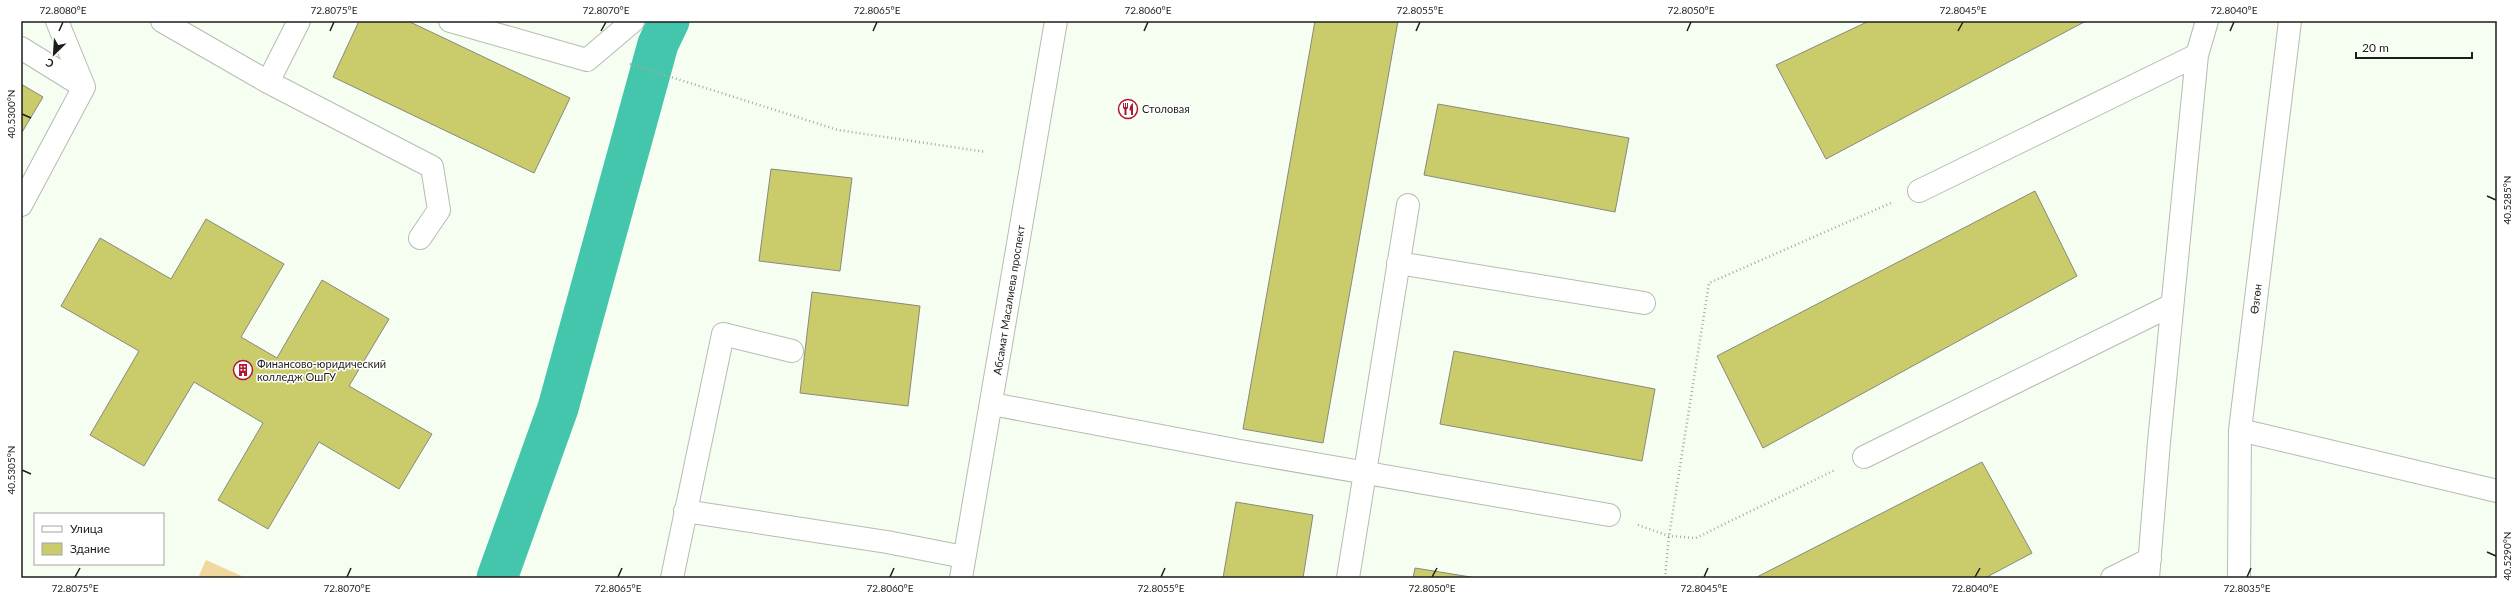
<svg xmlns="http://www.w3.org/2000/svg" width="2518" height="599" font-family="Lato,sans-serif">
<rect width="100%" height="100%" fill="#f6fdf1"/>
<path fill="#f1d89e" d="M206 560 246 578H198Z"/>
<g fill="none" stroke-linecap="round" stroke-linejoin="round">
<path stroke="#44c6ac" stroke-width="41" d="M497 578 558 408 658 44 669 21"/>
</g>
<path fill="#cacb6b" stroke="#88897d" d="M359 21H408L570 98 534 173 333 77Z
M1315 21H1398L1323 443 1243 429Z
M1869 21H2086L1826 159 1776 65Z
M21 84 43 97 21 134Z
M1438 104 1629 138 1615 212 1424 175Z
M771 169 852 178 840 271 759 261Z
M2035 191 2077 276 1763 448 1717 356Z
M206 219 284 264 241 337 277 358 322 280 389 319 349 386 432 434 399 489 319 442 268 529 218 500 263 423 194 382 144 466 90 435 139 351 61 306 100 238 171 279Z
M812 292 920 306 908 406 800 393Z
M1454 351 1655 389 1642 461 1440 424Z
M1982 462 2032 553 1985 578H1755Z
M1236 502 1313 515 1303 578H1223Z
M1415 568 1477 578H1413Z"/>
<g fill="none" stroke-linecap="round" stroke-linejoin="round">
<defs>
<path id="lane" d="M1919 191 2197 55
M1398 263 1644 303
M992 404 1240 451 1609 515
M1864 457 2172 305
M685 511 887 542 964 557
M672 578 723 334 792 351
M1348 578 1408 205
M2112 578 2150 559
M2148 578 2159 442 2197 55 2207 21"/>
<path id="street" d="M57 21 84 87
M162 21 268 82 432 167 439 210 420 238
M450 21 587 60 633 21
M21 48 84 87 21 205
M268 82 299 21
M2240 430 2497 491
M2239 578 2240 430 2290 21"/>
<path id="primary" d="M961 578 1056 21"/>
</defs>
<use href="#lane" stroke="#b6bcb1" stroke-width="24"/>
<use href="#street" stroke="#b6bcb1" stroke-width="24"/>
<use href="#primary" stroke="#b6bcb1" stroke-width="24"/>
<path stroke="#a6aba2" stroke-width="2.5" stroke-dasharray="1 3" stroke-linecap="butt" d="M630 64 838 130 986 152
M1638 525 1669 536 1696 538 1835 470
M1665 578 1669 536 1709 283 1891 203"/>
<use href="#lane" stroke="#fff" stroke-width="22"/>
<use href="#street" stroke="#fff" stroke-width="22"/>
<use href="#primary" stroke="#fff" stroke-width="22"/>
</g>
<path fill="none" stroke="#1c1e1a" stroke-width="1.5" d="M59 31 63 22M330 31 334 22M601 31 606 22M873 31 877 22M1144 31 1148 22M1416 31 1420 22M1687 31 1691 22M1958 31 1963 22M2230 31 2234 22M22 114 31 118M2487 196 2496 200M22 470 31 474M2487 552 2496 556M75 577 80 568M347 577 351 568M618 577 622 568M890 577 894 568M1161 577 1165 568M1432 577 1437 568M1704 577 1708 568M1975 577 1980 568M2247 577 2251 568"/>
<defs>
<symbol id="restaurant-ring" viewBox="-11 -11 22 22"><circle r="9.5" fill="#fff" stroke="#ae1931" stroke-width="1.5"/><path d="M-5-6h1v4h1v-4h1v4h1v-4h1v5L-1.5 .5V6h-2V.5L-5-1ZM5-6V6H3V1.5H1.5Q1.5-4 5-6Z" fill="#ae1931"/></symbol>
<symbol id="building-ring" viewBox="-11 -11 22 22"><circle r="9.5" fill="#fff" stroke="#ae1931" stroke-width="1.5"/><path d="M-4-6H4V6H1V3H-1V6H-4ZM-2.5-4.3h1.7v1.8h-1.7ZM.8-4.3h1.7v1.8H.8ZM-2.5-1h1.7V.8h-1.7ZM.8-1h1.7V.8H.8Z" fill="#ae1931"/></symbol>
</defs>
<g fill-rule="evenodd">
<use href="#restaurant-ring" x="1117" y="98" width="22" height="22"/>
<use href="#building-ring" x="232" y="359" width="22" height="22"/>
</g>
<g text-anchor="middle" stroke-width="3" stroke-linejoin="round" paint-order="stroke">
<g font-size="11" fill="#1c1e1a" stroke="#fff" text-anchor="start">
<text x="1142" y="113">Столовая</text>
<text x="257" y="368">Финансово-юридический<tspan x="257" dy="13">колледж ОшГУ</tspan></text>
</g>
<g font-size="11" fill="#1c1e1a" stroke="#fff">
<text transform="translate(2256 299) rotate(-83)" y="4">Өзгөн</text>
<text transform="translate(1009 300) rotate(-81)" y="4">Абсамат Масалиева проспект</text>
</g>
</g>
<rect width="2518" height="599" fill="none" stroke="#ffffff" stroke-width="44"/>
<rect x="34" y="513" width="130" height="52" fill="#ffffff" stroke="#a4a5a3"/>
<rect x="42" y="526" width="20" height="6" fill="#ffffff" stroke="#a4a5a3"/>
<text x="70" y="533" font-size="12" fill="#1c1e1a">Улица</text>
<rect x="42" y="543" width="20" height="12" fill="#cacb6b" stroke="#a4a5a3"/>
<text x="70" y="553" font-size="12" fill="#1c1e1a">Здание</text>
<g transform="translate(54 54) rotate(205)" stroke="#ffffff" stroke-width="3" paint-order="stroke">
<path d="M0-3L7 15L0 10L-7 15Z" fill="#1c1e1a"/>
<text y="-6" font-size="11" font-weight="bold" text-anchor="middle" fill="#1c1e1a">С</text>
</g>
<path d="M2356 52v6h116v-6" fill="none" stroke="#1c1e1a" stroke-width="2"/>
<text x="2362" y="52" font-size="12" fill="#1c1e1a" stroke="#ffffff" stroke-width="3" paint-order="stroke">20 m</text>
<rect x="22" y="22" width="2474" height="555" fill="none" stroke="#1c1e1a" stroke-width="1.5"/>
<g font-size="10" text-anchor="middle" fill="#1c1e1a">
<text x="63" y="14">72.8080°E</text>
<text x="334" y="14">72.8075°E</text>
<text x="606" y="14">72.8070°E</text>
<text x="877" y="14">72.8065°E</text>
<text x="1148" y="14">72.8060°E</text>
<text x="1420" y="14">72.8055°E</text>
<text x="1691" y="14">72.8050°E</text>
<text x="1963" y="14">72.8045°E</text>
<text x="2234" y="14">72.8040°E</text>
<text transform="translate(11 114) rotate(-90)" y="4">40.5300°N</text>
<text transform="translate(2507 200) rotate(-90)" y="4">40.5285°N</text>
<text transform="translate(11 470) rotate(-90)" y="4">40.5305°N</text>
<text transform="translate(2507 556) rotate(-90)" y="4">40.5290°N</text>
<text x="75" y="592">72.8075°E</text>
<text x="347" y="592">72.8070°E</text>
<text x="618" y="592">72.8065°E</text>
<text x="890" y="592">72.8060°E</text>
<text x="1161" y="592">72.8055°E</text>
<text x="1432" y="592">72.8050°E</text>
<text x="1704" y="592">72.8045°E</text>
<text x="1975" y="592">72.8040°E</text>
<text x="2247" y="592">72.8035°E</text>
</g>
</svg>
